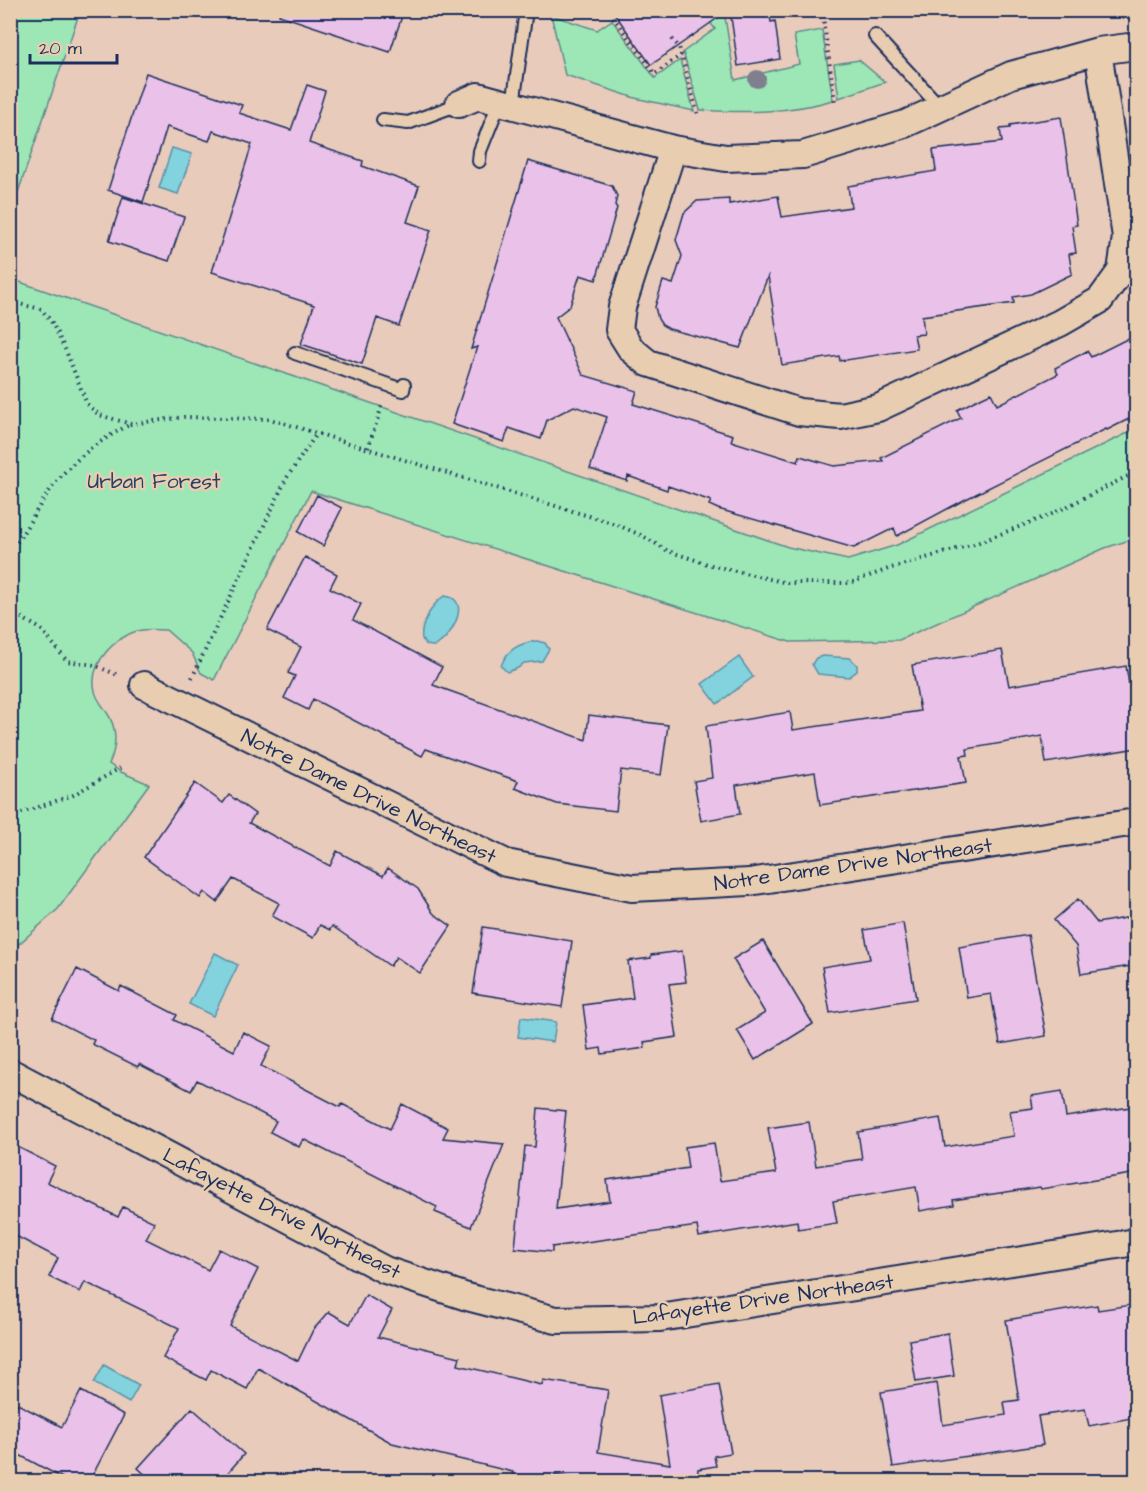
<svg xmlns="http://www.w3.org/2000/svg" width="1147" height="1492" font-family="'Architects Daughter',sans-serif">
<rect width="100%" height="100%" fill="#e9cbbb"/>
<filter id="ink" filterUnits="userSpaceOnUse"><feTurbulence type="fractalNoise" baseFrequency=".0167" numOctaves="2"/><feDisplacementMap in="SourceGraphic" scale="12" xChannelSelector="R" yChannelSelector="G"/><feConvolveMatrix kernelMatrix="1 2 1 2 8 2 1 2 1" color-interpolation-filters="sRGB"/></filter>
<g filter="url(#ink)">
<path fill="#9de6b5" stroke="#5c8a8a" stroke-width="1.5" d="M11 10 80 11 11 213 10 11Z
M702 11H724L735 80 799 64 794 35 822 30 833 100C789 113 745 113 700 110L683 52 715 29Z
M551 15 597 30 612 20 655 78 680 60 694 111 635 98 565 75Z
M859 60 885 82 839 98 834 64Z
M11 279 788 547 848 560 897 545 1136 429V538L1105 548 899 640 790 642 311 491 214 680 201 673 192 653 166 630C158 630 150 629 142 630 117 634 88 663 95 691 96 698 102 705 106 711 118 728 117 746 109 764L121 772 149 784 58 909 11 951Z"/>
<path fill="#82d3dd" stroke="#5991aa" stroke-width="1.5" d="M172 148 192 154 178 194 159 188Z
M445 596C476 599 446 646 433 646 407 646 432 600 445 596Z
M537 641 545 643 549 649 542 661 524 663 518 668 507 672 501 666C507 649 520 643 537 641Z
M823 656 850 658 857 665V671L849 677 818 674 812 664 816 658Z
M739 657 753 677 717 704 702 684Z
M215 953 238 965 213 1016 189 1004Z
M521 1017 556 1022 553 1042 518 1037Z
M104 1365 139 1385 129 1403 94 1383Z"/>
<path fill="#eac1e8" stroke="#1b2f5e" stroke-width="1.5" d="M280 10H404L390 52 279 15Z
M612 10H729L651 65Z
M730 10H769L771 22 775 21 780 59 738 66Z
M146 73 242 105 239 113 291 130 307 85 325 91 309 143 363 161 362 166 419 186 407 222 431 230 399 326 377 318 362 364 301 344 314 305 212 272 252 144 213 131 209 141 167 127 143 202 108 190Z
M1061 117 1077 225 1072 226 1076 253 1069 254 1072 274 1031 294 1013 297 1014 303 922 316 924 334 914 335 917 349 840 361 839 356 782 365 768 276 740 348 669 329 662 325 658 319 655 307 663 281 673 284 682 256 676 240 684 213 697 201 729 199V204L778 196 782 217 851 207 848 186 936 171 933 150 1002 142 1000 129 1010 128V125Z
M528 161 612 186 617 196 615 205 617 208 596 280 580 275 570 306 556 317 583 375 637 391 633 404 733 435 731 441 798 462 800 456 834 466 883 461 881 458 961 418 957 410 974 401 991 393 997 405 1058 374 1055 368 1087 351 1091 357 1137 334V415L1107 430 1106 429 964 500 897 536 894 528 854 548 718 509 709 505 711 501 668 486 667 490 628 476 627 481 590 469 607 417 574 406 547 420 541 439 509 428 504 442 452 424 477 347 471 349Z
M123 197 184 217 169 261 109 241Z
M317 495 342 508 323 546 298 532Z
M305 557 337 574 330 588 361 604 353 620 442 667 433 685 586 740 589 715 668 725 661 775 621 770 616 811 557 804 515 788 518 781 426 749 422 756 313 699 308 710 284 698 295 676 288 673 301 647 267 630Z
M1002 650 1009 686 1126 666 1137 732V748L1046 763 1042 736 967 749 968 755 961 756 966 783 820 805 815 772 736 785 740 814 701 821 694 781 712 778 706 726 790 712 793 730 920 711 912 665Z
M195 783 223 803 229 795 255 814 249 823 330 866 337 851 383 876 388 868 418 889 433 913 451 926 420 973 396 957 390 966 332 926 330 930 320 925 313 938 272 916 279 903 233 879 217 902 204 892 200 898 144 857Z
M1078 899 1097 923 1137 916V965L1081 974 1076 946 1054 920Z
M903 923 916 999 830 1013 822 967 870 959 864 930Z
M483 927 572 941 562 1007 473 993Z
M1028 935 1046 1036 1000 1044 991 994 967 998 959 947Z
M763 941 813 1024 755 1060 737 1030 765 1013 733 959Z
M682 951 686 982 669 984 677 1037 644 1042 645 1048 602 1054 601 1048 589 1050 583 1005 633 998 628 961 651 958V955Z
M77 969 119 991 121 986 177 1015 174 1020 234 1051 243 1032 271 1046 261 1066 340 1107 342 1104 390 1129 402 1104 448 1128 443 1138 504 1144 471 1227 435 1212 437 1207 303 1139 299 1147 270 1132 276 1121 197 1080 191 1091 139 1064 138 1067 92 1044 94 1040 52 1019Z
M1062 1091 1066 1117 1137 1106V1173L1041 1189 1040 1187 953 1200 954 1205 920 1211 916 1187 833 1201 837 1223 798 1229 797 1221 699 1237 697 1226 552 1247V1252L515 1248 525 1146 535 1147 538 1108 566 1111 556 1209 610 1201 607 1180 688 1168 685 1147 714 1143 720 1181 776 1173 768 1128 809 1122 816 1166 862 1159 858 1132 940 1118 945 1147 1014 1136 1010 1111 1033 1108 1031 1096Z
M10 1143 55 1166 47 1182 118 1217 123 1207 154 1222 146 1239 208 1270 219 1249 258 1269 230 1326 298 1361 313 1330 329 1312 350 1324 366 1295 392 1310 378 1337 460 1357 458 1365 542 1385 543 1380 608 1390 598 1452 670 1464 659 1395 719 1384 731 1453 714 1456 716 1466 698 1469 697 1482H598L555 1475 554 1482H529V1478L512 1475 513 1472 392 1443 258 1368 247 1389 211 1370 206 1380 163 1358 179 1328 85 1282 80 1292 49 1277 58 1258 10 1233Z
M1137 1304V1417L1089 1426 1085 1409 1038 1416 1043 1445 893 1467 881 1392 937 1383 943 1425 1006 1415 1004 1402 1019 1400 1006 1320 1097 1305 1098 1310Z
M948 1333 954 1376 916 1382 909 1340Z
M81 1391 124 1415 89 1482H70L10 1450V1400L62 1427Z
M192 1408 244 1454 220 1482H153L138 1468Z"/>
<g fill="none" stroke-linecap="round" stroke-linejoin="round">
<defs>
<path id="service" d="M875 36 941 108
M513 105 526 10
M383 120 408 123 459 104
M479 161 480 151 500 101
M295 353 403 390 404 385"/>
<path id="minor" d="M459 104 478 96 673 149 726 158 803 155 905 124 1011 75 1098 51 1136 46
M673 149 622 307 619 330 631 349 648 363 799 412 840 416 878 408 1060 323 1100 300 1121 271 1126 237 1098 51
M144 685 506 863 632 888 749 882 1136 822
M10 1072 385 1270 467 1297 556 1320 660 1318 1136 1242"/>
</defs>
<use href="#service" stroke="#1b2f5e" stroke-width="16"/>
<use href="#minor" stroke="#1b2f5e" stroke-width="30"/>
<path stroke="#1b2f5e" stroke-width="4" stroke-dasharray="1.5 4.5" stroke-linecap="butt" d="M822 10 835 102
M1107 13 1108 10
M613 17 655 74 681 55
M672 39 679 47 698 115
M10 304H19L41 309 51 321 66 351 87 404 99 415 131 424 184 417 270 419 615 524 643 536 668 551 714 566 787 583H850L891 568 974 544 1050 515 1136 472
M368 448 383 403
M10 552C24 533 35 512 48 493 68 463 99 440 131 424
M10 613 15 614 41 629 67 661 94 665 120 676
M192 678 286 479 317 433
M10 817 73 795 120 768"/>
<use href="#service" stroke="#e9cdb0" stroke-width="12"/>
<use href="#minor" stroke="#e9cdb0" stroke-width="26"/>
</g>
<circle fill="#7f7f8d" cx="757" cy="79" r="9"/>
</g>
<g text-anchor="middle" stroke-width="5" stroke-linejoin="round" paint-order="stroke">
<g font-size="21" fill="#284167" stroke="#e9cdb0">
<text x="154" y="488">Urban Forest</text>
</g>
<g font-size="21" fill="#1b2f5e" stroke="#e9cdb0">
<text transform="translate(369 796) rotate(26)" y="7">Notre Dame Drive Northeast</text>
<text transform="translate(853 864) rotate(-8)" y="7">Notre Dame Drive Northeast</text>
<text transform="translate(282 1213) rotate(27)" y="7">Lafayette Drive Northeast</text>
<text transform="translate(763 1299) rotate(-8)" y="7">Lafayette Drive Northeast</text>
</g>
</g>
<rect width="1147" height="1492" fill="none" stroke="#e9cdb0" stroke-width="36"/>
<rect x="18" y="18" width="1111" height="1456" fill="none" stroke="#1b2f5e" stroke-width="2" filter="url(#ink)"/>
<path d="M30 54v9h87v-9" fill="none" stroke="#1b2f5e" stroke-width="3"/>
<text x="39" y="54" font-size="18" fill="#1b2f5e" stroke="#e9cdb0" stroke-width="4.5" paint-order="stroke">20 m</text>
</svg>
